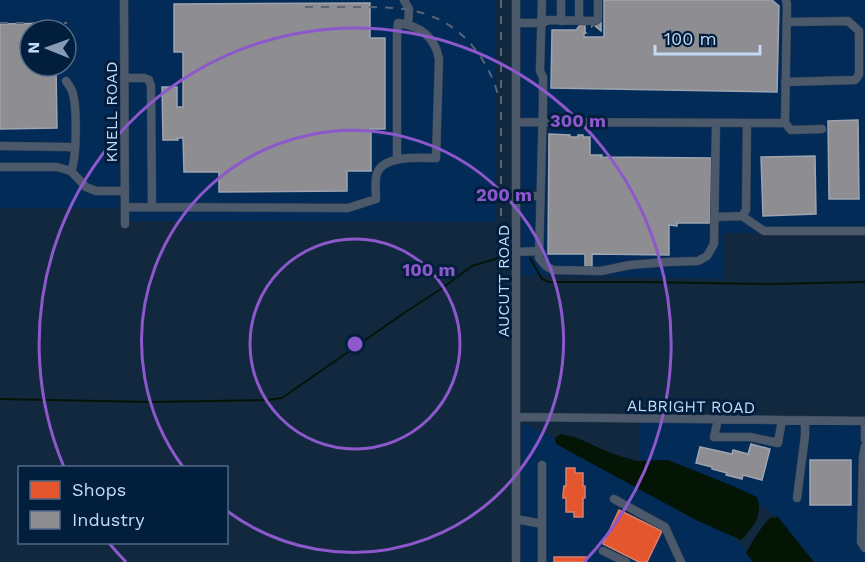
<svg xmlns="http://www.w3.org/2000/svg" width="865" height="562" font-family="'Work Sans',sans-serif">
<rect width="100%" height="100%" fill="#12283e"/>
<path fill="#022b58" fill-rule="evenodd" d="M0 0H496L495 222 131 221 119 219V208H0ZM30 30H66V66H30Z
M520 0H865V234L724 233 723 279 522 275Z
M521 422 631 476 734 537 757 562H521Z
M640 422 865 425V562H815L766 508 676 466 640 460Z"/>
<path fill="#041506" d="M561 434 575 437 613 454 637 461 668 460 733 486 757 497C764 514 753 528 741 540L696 520 556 444 555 438Z
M778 517 814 562H753L746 553C753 540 760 528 770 518Z"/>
<path fill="#e4572e" stroke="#da7e6a" stroke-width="1.5" d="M566 468H575V473H583V486H585V498H583V517H574V512H566V498H563V494L564 486H566Z
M619 510 662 531 647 562H639L603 544Z
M554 557H586V562H554Z"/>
<path fill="#8d8d92" stroke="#9ea4b0" stroke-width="1.5" d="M604 0H772L779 6 777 92 551 88 552 30H576L580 25H579H582L585 21 601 22V31L595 26V22L592 26V24H585V32L586 33H584V37H604Z
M370 3V38H385V129H371V171H347V191L219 192V172H184L183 138H177L178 140H163L162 87H177V107H183V52H174V4Z
M56 23V30H30V66H56L57 128 0 129V24Z
M858 120 859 199H829L828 121Z
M549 134 570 135V137H578V135H583V137H590V155H602L601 157 711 158 710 223H677V226L669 225V255L592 254V269H585V254H548Z
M815 156 816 214 763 216 761 157Z
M751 444 770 449 762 480 743 475 742 479 726 475 727 473 712 469V467L696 463 700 447 732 454 733 450 748 454Z
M810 460H851V505H810Z"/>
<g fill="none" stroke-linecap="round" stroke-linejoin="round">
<path stroke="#041506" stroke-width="2" d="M506 258 510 257
M530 258 542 279 549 282H639L771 284 865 282
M0 399 150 402 268 400 282 398 404 313 441 289 472 266 498 258"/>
<defs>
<path id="minor" d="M124 0 125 224
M404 0 409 9 408 25
M516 0V562
M542 0 540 71 543 77V103L539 258 546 266 553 270 601 271 630 265 667 262 698 261 707 256 714 244 716 123
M561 0V21
M579 21V0
M516 23H543L548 20 595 21 598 19V0
M125 78H144L149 80 151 86 152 207
M66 81C69 85 72 89 73 94 77 110 77 156 71 172
M785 82 855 80 859 75V31L848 21 787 22
M516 122 785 123 787 4 786 0
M785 123 791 130 822 129
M0 146 68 147 75 148
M0 167H57L71 171 86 187 96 191H125
M516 196H540
M125 207 348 208 376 199C376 190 374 178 378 171 387 155 420 158 436 158L439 59C435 37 421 26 398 23L397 34V159
M742 216 764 231H865
M715 217 742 216 746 210 747 123
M516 252 539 251
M517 417 865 421V439
M718 419 714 437H750L778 443 782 420
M865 446 863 457 861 542 865 548
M542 465V524
M797 498 805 436V421
M614 499 665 527 681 562
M516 519 542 524V562
M603 551 626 562"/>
</defs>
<use href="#minor" stroke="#344354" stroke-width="9"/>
<use href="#minor" stroke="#4b596a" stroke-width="8"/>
<path stroke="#586574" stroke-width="2" stroke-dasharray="8 8" stroke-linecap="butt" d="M501 0V292
M305 7C323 7 342 7 360 7 404 7 438 9 470 43 483 58 493 76 498 95
M0 23H67"/>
</g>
<g fill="none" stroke="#8d58cc" stroke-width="3">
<circle cx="355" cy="344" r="105"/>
<path d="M183 467A211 211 0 1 1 227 511"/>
<path d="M126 562A316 316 0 0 1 109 543M64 467A316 316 0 1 1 584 562"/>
</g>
<g text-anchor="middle" stroke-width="6" stroke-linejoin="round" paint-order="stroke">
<g font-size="16" fill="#c4daf5" stroke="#021e3d">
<text transform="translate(111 112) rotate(-90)" y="6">KNELL ROAD</text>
<text transform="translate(503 281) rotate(-90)" y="6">AUCUTT ROAD</text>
<text transform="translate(691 406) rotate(1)" y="6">ALBRIGHT ROAD</text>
</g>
</g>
<circle cx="355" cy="344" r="9" fill="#8d58cc" stroke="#021e3d" stroke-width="3"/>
<g font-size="18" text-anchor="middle" font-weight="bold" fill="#8d58cc" stroke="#021e3d" stroke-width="6" stroke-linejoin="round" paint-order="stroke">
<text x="578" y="127">300 m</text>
<text x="504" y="201">200 m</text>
<text x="429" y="276">100 m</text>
</g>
<rect x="18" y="466" width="210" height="78" fill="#021e3d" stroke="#506987" stroke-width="1.5"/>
<rect x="30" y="481" width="30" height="18" fill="#e4572e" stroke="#506987" stroke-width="1.5"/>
<text x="72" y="496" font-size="18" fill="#c4daf5">Shops</text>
<rect x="30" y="511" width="30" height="18" fill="#8d8d92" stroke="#506987" stroke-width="1.5"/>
<text x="72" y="526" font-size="18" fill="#c4daf5">Industry</text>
<g transform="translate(48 48) rotate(271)"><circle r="28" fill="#021e3d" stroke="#506987" stroke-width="1.5"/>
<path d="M0-4.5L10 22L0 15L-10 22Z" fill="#869cb5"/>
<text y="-9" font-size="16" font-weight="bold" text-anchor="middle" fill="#c4daf5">N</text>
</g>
<path d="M655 45v9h105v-9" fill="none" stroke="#c4daf5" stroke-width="3"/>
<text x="664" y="45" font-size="18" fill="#c4daf5" stroke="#021e3d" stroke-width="4.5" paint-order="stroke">100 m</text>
</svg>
